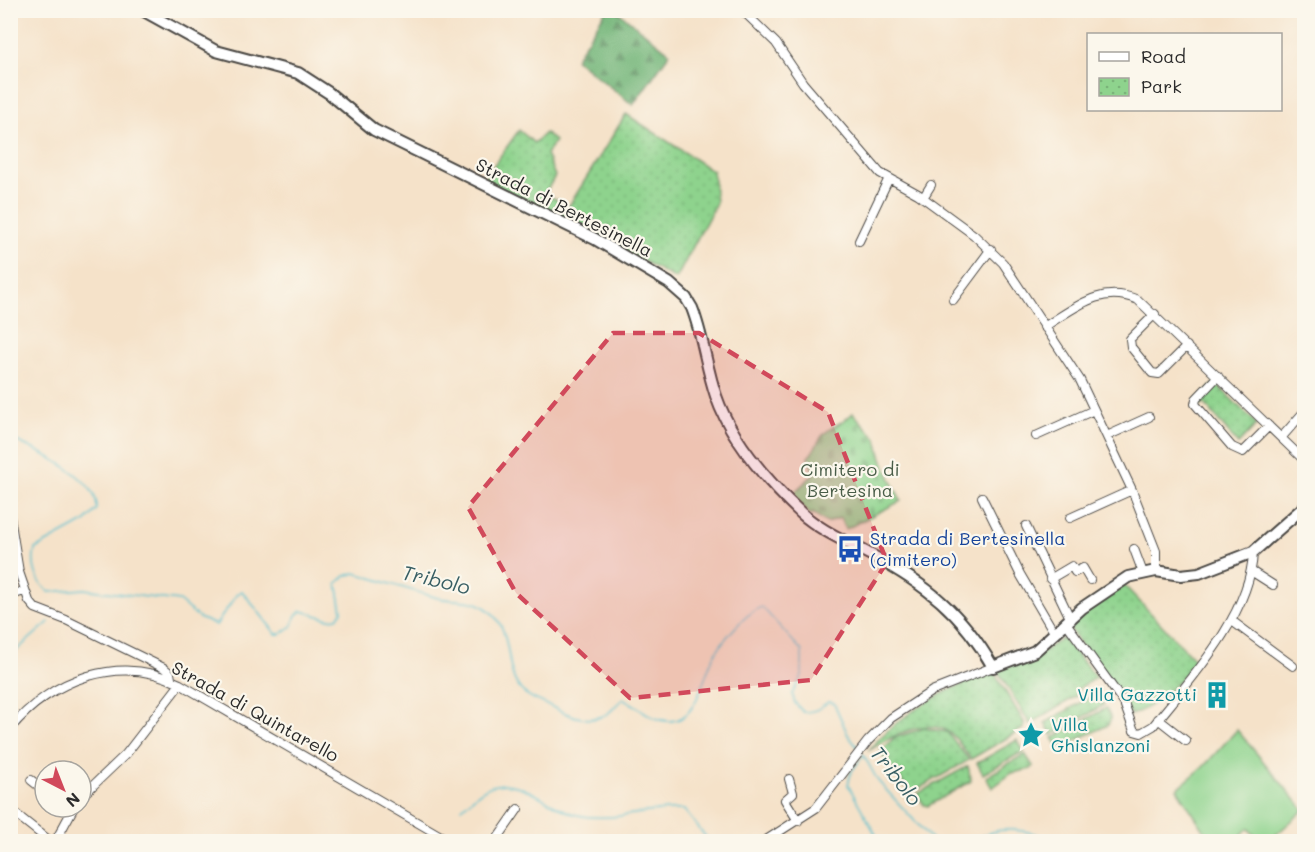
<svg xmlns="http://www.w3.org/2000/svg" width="1315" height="852" font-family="Mali,sans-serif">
<defs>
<pattern id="forest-firs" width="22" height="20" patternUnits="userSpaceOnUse" patternTransform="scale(1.5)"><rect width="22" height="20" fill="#72b578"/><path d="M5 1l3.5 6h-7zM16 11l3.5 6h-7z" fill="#5e9363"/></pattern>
<pattern id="cemetery-stones" width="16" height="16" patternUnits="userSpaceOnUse" patternTransform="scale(1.5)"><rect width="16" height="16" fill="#8ed38d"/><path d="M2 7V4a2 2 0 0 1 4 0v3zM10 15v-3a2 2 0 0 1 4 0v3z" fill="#7bb57a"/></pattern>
<pattern id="park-dots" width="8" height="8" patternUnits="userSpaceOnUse" patternTransform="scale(1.5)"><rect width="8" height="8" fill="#8ed38d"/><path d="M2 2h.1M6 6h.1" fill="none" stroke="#7bb57a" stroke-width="1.8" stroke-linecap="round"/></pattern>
</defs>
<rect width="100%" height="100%" fill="#fbf7ec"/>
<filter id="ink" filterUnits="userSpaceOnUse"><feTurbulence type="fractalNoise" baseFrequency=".0167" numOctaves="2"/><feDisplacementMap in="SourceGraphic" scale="12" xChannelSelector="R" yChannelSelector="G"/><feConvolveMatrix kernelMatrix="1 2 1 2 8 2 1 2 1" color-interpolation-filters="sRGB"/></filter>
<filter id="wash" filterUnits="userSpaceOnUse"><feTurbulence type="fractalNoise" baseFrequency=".008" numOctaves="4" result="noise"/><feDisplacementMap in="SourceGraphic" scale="24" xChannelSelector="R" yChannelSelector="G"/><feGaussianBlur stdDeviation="1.35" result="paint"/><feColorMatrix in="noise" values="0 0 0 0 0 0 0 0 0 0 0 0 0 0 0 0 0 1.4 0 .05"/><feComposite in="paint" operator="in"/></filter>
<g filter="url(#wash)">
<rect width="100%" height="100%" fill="#f5e2c9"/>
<path fill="#8ed38d" stroke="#5c7f5c" stroke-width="1.5" d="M1237 730 1304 810 1269 841H1259L1248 828 1236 841H1211L1177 789 1203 767Z"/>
<path fill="url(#forest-firs)" stroke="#4e7052" stroke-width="1.5" d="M606 11H617L670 53 633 105 575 59Z"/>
<path fill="url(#cemetery-stones)" stroke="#5c7f5c" stroke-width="1.5" d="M853 413 877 439 882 459 901 501 846 529 840 518 827 523 813 513 811 515 790 496 814 474 808 457C816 450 817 440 825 433 834 425 844 422 853 413Z"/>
<path fill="url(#park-dots)" stroke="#5c7f5c" stroke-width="1.5" d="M626 114 713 171 716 203 676 279 562 217 483 180 519 130 534 143 545 133 555 141 546 154 555 176 545 194 569 206Z
M1215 383 1257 424 1238 444 1204 403 1199 406 1197 401Z
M1124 585 1195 660C1177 685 1160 704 1131 715L1070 629C1077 609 1107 596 1124 585Z
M1063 638 1096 677 1078 689V695L1030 724 997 670 1033 658Z
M993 671 1024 722V728L971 759C964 751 959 740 950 733 927 715 887 739 868 751 901 711 946 690 993 671Z
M1097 693 1104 705 1052 735 1045 723Z
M1106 708 1111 719 1108 725 1060 748 1053 738Z
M924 728 947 732 969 760 911 793 880 752 894 738Z
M1017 740 1024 751 983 774 977 763Z
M1025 754 1033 766 1031 769 1012 773 992 788 986 777Z
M968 766 971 781 928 806 924 805 917 794Z"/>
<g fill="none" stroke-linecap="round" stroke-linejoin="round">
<path stroke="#54bfcf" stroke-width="1.5" d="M10 438C37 451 98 476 97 509L86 521 35 549C31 565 36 581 49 592L84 589 179 601 199 618 216 625 237 594 242 591 276 634H281L292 626 296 615 302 611 329 619 337 618 342 611 337 583 345 576 355 573C382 581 410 590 438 598 451 601 467 599 479 604 519 624 500 669 522 691 530 699 545 703 554 708 570 716 590 724 607 714 613 710 617 703 623 699 639 705 650 721 669 721 698 722 703 675 714 656 722 641 746 612 762 607L802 651V676L792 694 795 703 803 712C815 712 819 709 828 702L834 703 848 735 858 748
M10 656 49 622
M863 754 878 781 934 842
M863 756 851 772 848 785 880 842
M462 808C471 800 483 787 496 785 524 779 551 808 577 815 613 823 649 807 684 810L710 842
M10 840 12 842
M973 842C997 822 1031 830 1057 842"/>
</g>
</g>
<g filter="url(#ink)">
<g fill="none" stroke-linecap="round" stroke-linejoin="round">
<defs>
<path id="street" d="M742 10 776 43 803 83 880 173 918 194 974 235 1003 263 1080 380 1132 490 1156 551V571
M923 198 931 185
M859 241 889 178
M953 300 991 249
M1155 314 1130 339 1131 347 1152 373 1159 374 1187 346
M1044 327C1075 308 1100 284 1138 300L1304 460
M1218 376 1196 399 1195 404 1232 447 1243 452 1269 426
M1036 436 1094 410
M1107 436 1149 417
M1281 438 1303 413
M982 497 1020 574 1055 634
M10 517 19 572 29 601 35 608 66 620 164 668 170 673 171 679
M1070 518 1132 490
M1026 526 1071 620
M1134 549 1143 573
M1251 571 1273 585
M1050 579 1072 566 1075 572 1083 568 1090 580
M10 589 18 593 25 591
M1232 621 1293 666
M1067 624 1124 703 1134 731 1141 733 1153 726C1191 679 1251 614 1253 552
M1158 719 1186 741
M10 729C50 679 121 653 180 684L451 842
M789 779 793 793 785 800 798 821
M31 780 45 791
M81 797 126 754 180 684
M12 811 51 842
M55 842 74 807
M495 842 518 809
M763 842 816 808 868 741 891 718 932 691 993 667"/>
<path id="secondary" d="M142 10 216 51 298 73 329 93 374 130 595 239 669 283 686 298 692 308C703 336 706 367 716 396 731 440 767 481 801 513 821 531 848 542 871 555 926 584 962 613 993 667L1035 651 1082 608 1128 577 1156 571 1181 575 1199 573 1253 552 1304 507"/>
</defs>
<use href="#street" stroke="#494643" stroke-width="10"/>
<use href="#secondary" stroke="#494643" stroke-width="14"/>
<use href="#street" stroke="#fff" stroke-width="8"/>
<use href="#secondary" stroke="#fff" stroke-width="10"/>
</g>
</g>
<path fill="#d1495b" fill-opacity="0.2" stroke="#d1495b" stroke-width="4.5" stroke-dasharray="12 8" stroke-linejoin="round" d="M613 333H699L828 412 887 562 811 680 630 698 516 593 468 507Z"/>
<defs>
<symbol id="bus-bare" viewBox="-9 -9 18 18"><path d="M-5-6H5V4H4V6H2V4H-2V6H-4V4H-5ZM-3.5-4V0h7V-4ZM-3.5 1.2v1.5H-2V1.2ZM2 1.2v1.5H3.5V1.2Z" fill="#1a4fb4" stroke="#fbf7ec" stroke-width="2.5" paint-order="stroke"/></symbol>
<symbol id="building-bare" viewBox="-9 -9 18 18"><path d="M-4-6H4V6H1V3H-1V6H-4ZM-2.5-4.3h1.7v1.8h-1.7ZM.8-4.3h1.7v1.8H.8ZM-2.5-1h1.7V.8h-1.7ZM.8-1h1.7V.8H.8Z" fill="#0f9aa8" stroke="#fbf7ec" stroke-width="2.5" paint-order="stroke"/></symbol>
<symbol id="sight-bare" viewBox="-9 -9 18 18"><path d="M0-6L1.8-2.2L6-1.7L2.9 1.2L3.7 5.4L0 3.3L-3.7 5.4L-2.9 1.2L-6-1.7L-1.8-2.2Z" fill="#0f9aa8" stroke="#fbf7ec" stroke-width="2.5" paint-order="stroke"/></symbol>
</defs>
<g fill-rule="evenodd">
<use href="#bus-bare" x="831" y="530" width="38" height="38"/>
<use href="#building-bare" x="1198" y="676" width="38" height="38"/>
<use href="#sight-bare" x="1012" y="716" width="38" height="38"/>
</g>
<g text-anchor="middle" stroke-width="4.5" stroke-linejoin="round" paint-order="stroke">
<g font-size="18" fill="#2b2b2b" stroke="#fbf7ec">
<text transform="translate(564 208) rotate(27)" y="6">Strada di Bertesinella</text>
<text transform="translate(255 712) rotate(29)" y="6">Strada di Quintarello</text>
</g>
<g font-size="18" fill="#495d48" stroke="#fbf7ec">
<text x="850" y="476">Cimitero di<tspan x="850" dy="21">Bertesina</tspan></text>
</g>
<g font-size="18" fill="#164399" stroke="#fbf7ec" text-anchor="start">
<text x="870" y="545">Strada di Bertesinella<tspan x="870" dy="21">(cimitero)</tspan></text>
</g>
<g font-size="18" fill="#0d838f" stroke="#fbf7ec" text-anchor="end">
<text x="1197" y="701">Villa Gazzotti</text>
<text x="1051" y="731" text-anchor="start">Villa<tspan x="1051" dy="21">Ghislanzoni</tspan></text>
</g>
<g font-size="20" font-style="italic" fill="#395f64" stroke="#fbf7ec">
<text transform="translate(436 580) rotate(13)" y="7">Tribolo</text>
<text transform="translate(896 776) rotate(52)" y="7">Tribolo</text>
</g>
</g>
<rect width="1315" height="852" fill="none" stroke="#fbf7ec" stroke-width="36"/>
<rect x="1087" y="33" width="195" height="78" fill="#fbf7ec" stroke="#a8a59f" stroke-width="1.5"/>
<rect x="1099" y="52" width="30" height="9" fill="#ffffff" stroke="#a8a59f" stroke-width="1.5"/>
<text x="1141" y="63" font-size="18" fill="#2b2b2b">Road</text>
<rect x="1099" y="78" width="30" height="18" fill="url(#park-dots)" stroke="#a8a59f" stroke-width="1.5"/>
<text x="1141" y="93" font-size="18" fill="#2b2b2b">Park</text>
<g transform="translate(63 789) rotate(138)"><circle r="28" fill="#fbf7ec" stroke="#a8a59f" stroke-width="1.5"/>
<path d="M0-4.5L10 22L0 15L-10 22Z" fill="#d1495b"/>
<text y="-9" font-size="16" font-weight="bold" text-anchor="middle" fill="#2b2b2b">N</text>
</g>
</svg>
